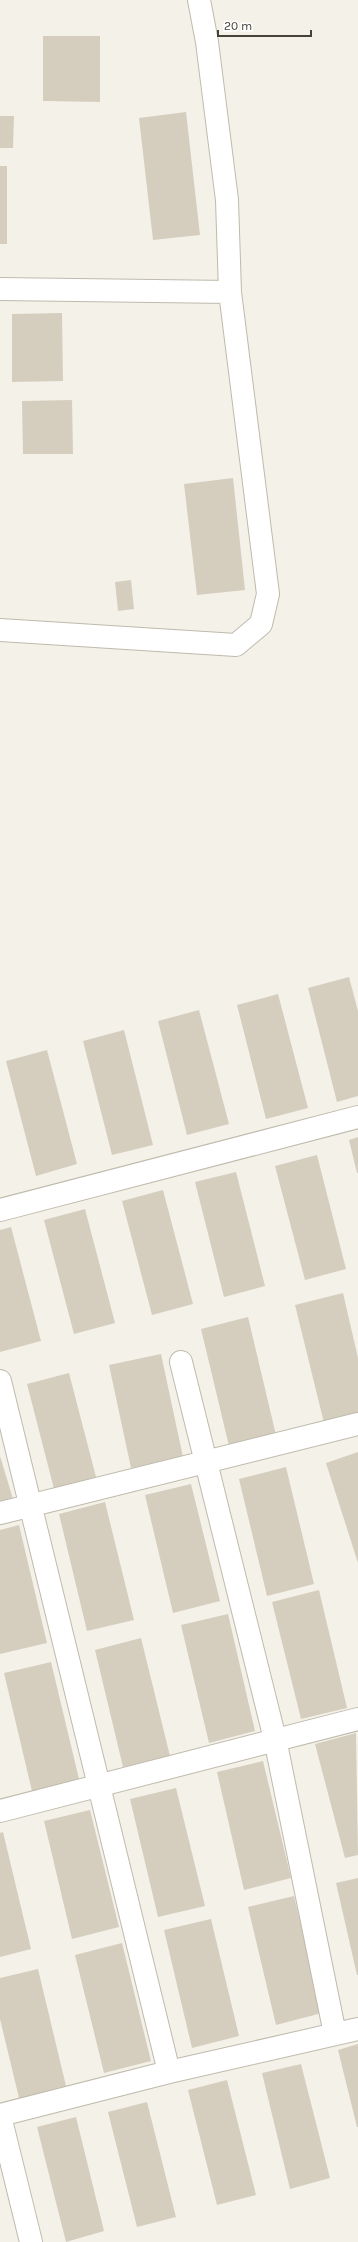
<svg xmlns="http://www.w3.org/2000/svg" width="358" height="2242" font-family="Karla,sans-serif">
<rect width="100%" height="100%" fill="#f4f1e9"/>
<path fill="#d5cebf" d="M43 36H100V102L43 101Z
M186 112 200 235 153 240 139 118Z
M0 116H14L13 148H0Z
M0 166H7V244H0Z
M62 313 63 381 12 382V314Z
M72 400 73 454H23L22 401Z
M233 478 245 590 197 595 184 484Z
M131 580 134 609 118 611 115 582Z
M349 977 358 1011V1096L337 1102 308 988Z
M278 994 308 1108 266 1119 237 1005Z
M199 1010 229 1124 187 1135 158 1021Z
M124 1030 153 1145 112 1155 83 1041Z
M47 1050 77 1164 36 1176 6 1061Z
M358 1137V1173H357L349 1140Z
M317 1155 346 1269 305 1280 275 1166Z
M236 1172 265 1286 224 1297 195 1182Z
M163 1190 193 1304 152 1315 122 1201Z
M85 1209 115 1323 74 1334 44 1220Z
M11 1227 41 1341 0 1352V1230Z
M343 1293 358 1358V1414L324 1423 295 1305Z
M248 1317 276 1435 229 1446 201 1329Z
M161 1354 183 1457 131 1468 109 1365Z
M69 1373 96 1477 54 1489 27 1384Z
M358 1452V1563L326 1463Z
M0 1456 13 1499 0 1502Z
M286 1467 314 1584 267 1596 239 1479Z
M191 1484 220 1601 173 1613 145 1495Z
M105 1502 134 1620 87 1631 59 1514Z
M19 1525 47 1643 0 1654V1530Z
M319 1590 347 1708 301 1719 272 1602Z
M228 1614 255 1731 209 1743 181 1625Z
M141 1638 170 1756 123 1767 95 1650Z
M51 1662 79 1779 32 1791 4 1673Z
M356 1733 358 1855 345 1858 315 1744Z
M263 1761 291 1878 244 1890 217 1772Z
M176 1788 205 1906 158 1917 130 1799Z
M90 1810 119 1927 72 1939 44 1821Z
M3 1832 31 1949 0 1957V1833Z
M358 1878V1975H357L336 1883Z
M294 1896 322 2013 276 2025 248 1907Z
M211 1919 239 2036 192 2048 164 1930Z
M122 1943 151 2061 104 2073 75 1955Z
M38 1969 66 2086 19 2098 0 2019V1978Z
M358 2044V2127H357L338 2050Z
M301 2064 330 2178 290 2189 262 2073Z
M227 2080 256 2195 217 2205 188 2090Z
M147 2102 176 2217 137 2227 108 2112Z
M76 2117 104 2231 66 2242 37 2127Z"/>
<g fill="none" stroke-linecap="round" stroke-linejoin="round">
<defs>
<path id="minor" d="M0 289 230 292
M0 630 236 645 261 624 268 594 230 292 227 200 207 42 199 0
M0 1210 358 1117
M181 1362 275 1739 335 2034
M0 1381 169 2072
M0 1513 358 1424
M0 1811 358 1719
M0 2115 169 2072 358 2029
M0 2116 31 2242"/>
</defs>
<use href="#minor" stroke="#bfbaac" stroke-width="24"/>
<use href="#minor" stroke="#fff" stroke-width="22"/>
</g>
<path d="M218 30v6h93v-6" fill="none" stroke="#474238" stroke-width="2"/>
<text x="224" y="30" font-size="12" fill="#474238" stroke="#ffffff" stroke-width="3" paint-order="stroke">20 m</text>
</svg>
